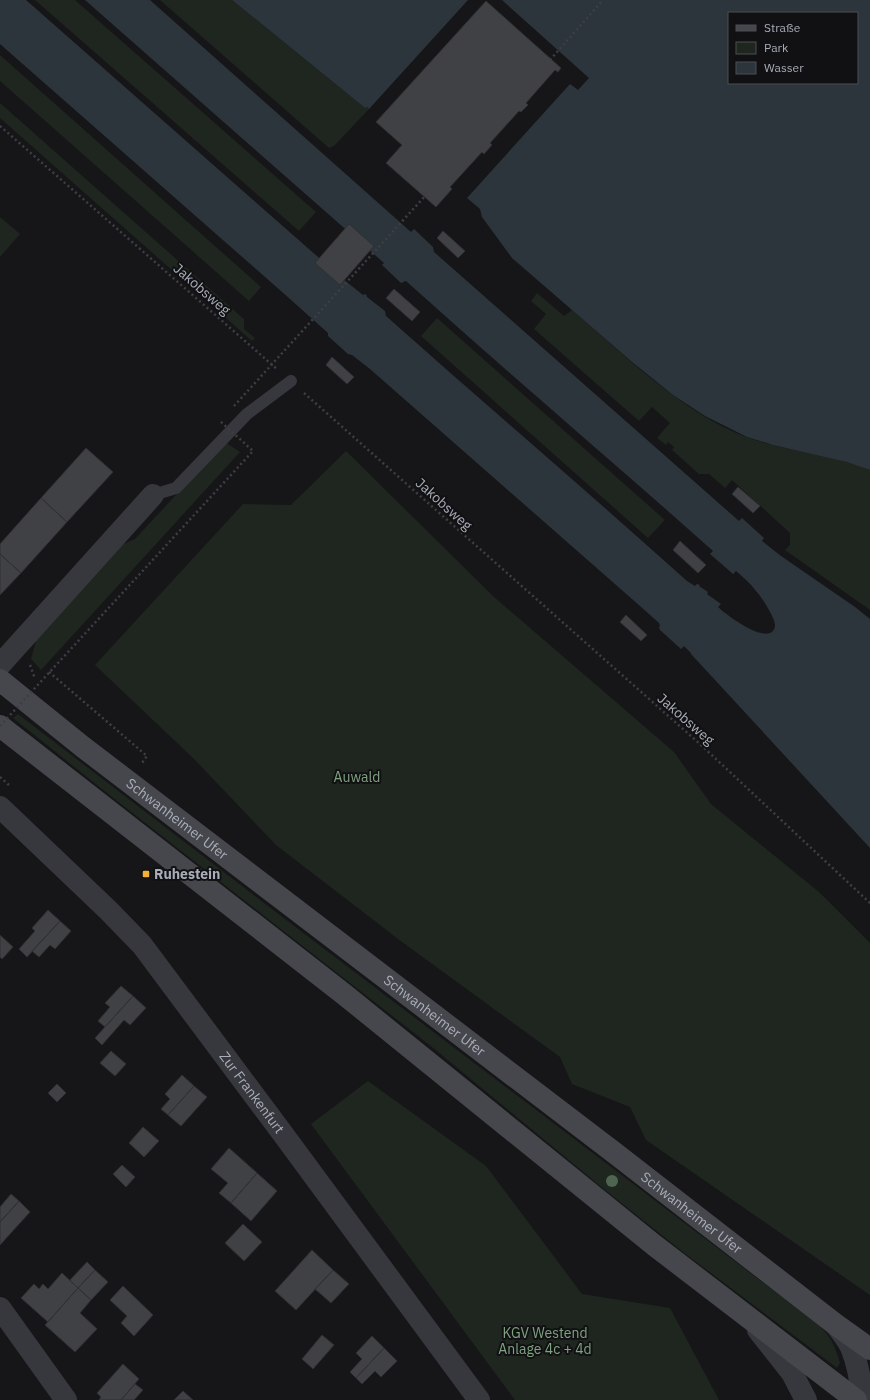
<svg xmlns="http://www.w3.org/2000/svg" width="870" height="1400" font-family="'IBM Plex Sans',sans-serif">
<rect width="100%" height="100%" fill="#161618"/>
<path fill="#1e261f" d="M35 0H75L316 212 299 231Z
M160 0H232L365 108 367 107 369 109 334 146 329 148Z
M0 55 261 287 249 301 0 81Z
M0 103 244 319V329L255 338 252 341 0 118Z
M0 217 20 234 0 257Z
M537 293 564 316 572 310C623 354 683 413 746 437 786 452 831 453 870 470V610L785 550 790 545V533L732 480 725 488 709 474H699L672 450 674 447 668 442 666 445 657 438 670 423 652 407 639 421 534 329 546 314 531 301Z
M437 318 665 520 648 538 421 336Z
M225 442 240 452 41 670 31 659 39 630 105 552 135 539Z
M346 451 494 597 674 752 711 804 819 892 870 943V1295L646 1140 630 1107 572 1084 560 1057 402 942 276 845 194 759 95 665 243 504 291 505Z
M18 714 289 922 820 1326C831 1337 836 1348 840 1363L837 1368 683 1252 605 1190 432 1047 112 797 13 718Z
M368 1081 486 1166 582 1294 670 1308 719 1400H515L311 1124Z"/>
<path fill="#2c353c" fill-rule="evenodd" d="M0 0H26L343 279 363 295 366 294 367 297 385 311 386 316C486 405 588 492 687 581L695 586 697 584 700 585 699 586 708 592 707 594 721 604 718 607C725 614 771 649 775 626 776 619 761 596 756 591 750 583 743 577 736 571L733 574 710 554 713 551C611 460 507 372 406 281L401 283 382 265 384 263 85 0H150L411 232 414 229 433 247 434 252 739 521 742 518 764 538 762 541 781 556 855 607 870 619V848L691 654V653L684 646 681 649 660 630 659 627 660 626 659 623 640 606 370 369 352 355 348 354 328 336V333L290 299 0 44Z
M232 0H468L369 109 367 107 365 108Z
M502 0H870V470L847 462 773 445 747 437 705 416 673 395 632 362 512 258 482 217 480 209 467 198 570 84 578 90 589 78ZM729 13H857V83H729Z"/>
<path fill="#404145" stroke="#303034" d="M486 1 561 68 558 72 555 70 526 103 528 105 521 112 519 111 490 143 492 145 484 154 482 152 450 187 452 189 436 207 386 163 402 145 376 122Z
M349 224 374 246 340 285 315 263Z
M443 231 465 251 458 258 437 238Z
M394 289 420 312 412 321 386 298Z
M332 357 354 377 347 384 326 365Z
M86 448 113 472 67 522 41 498Z
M738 487 760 506 753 513 732 494Z
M41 498 67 522 21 573 0 554V544Z
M680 541 706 565 698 573 673 550Z
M0 554 21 573 0 595Z
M626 615 647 635 641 641 620 622Z
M48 910 60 921 27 957 19 949 35 931 32 928Z
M60 921 71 931 55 949 50 945 39 957 32 951Z
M0 935 13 947 2 959 0 957Z
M121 986 133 996 105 1027 98 1021 110 1007 105 1003Z
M133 996 146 1008 130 1025 124 1020 102 1045 95 1038Z
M111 1051 126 1064 115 1076 100 1063Z
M182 1075 194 1086 168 1115 161 1109 170 1099 165 1094Z
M57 1084 66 1093 57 1102 48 1093Z
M194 1086 207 1097 181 1126 168 1115Z
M143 1127 159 1141 144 1157 129 1143Z
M229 1148 257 1173 231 1203 219 1193 228 1183 211 1169Z
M122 1165 135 1177 126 1187 113 1174Z
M257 1173 277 1191 251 1221 231 1203Z
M11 1194 19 1201 0 1222V1207Z
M19 1201 30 1212 0 1245V1222Z
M243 1224 262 1242 244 1261 225 1243Z
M312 1250 333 1270 296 1310 275 1291Z
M87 1262 95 1270 78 1288 70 1280Z
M95 1270 108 1282 91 1300 78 1288Z
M333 1270 349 1284 331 1303 315 1289Z
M62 1273 78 1288 48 1322 21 1298 34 1284 39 1289 43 1284 48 1289Z
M123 1286 153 1315 134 1336 121 1323 127 1316 110 1300Z
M78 1288 91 1300 80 1313 97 1329 75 1352 45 1325Z
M322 1335 334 1345 313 1369 302 1359Z
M372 1336 384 1348 356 1378 350 1372 362 1359 356 1353Z
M384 1348 397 1361 381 1377 375 1371 362 1384 356 1378Z
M123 1364 139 1379 121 1400H99L101 1397 97 1393Z
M135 1384 143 1390 134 1400H121Z
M183 1391 193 1400H174Z"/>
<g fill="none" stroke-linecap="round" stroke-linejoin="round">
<path stroke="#3d3f44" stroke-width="2.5" stroke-dasharray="2 3" stroke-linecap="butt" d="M550 60 603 0
M0 126 278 370
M304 393 701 745 870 903
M30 665 35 679
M49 672 147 756 142 763
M0 777 10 786"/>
<path stroke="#37383d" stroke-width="12" d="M153 495 176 488 247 414 291 381"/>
<g stroke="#37383d" stroke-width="22">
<path d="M0 665 153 495"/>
<path id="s1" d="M0 807 108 910 142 945 283 1134 479 1400"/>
<path d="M0 1308 66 1400"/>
</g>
<path stroke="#37383d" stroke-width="22" d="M836 1325C841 1332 847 1339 851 1347 858 1364 861 1382 862 1400
M758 1330 792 1373 806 1400"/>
<g stroke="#45474d" stroke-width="22">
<path id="s2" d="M0 680 83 747 616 1154 835 1324 870 1349"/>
<path d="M0 726 345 995 654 1245 856 1400"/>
</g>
<path stroke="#3d3f44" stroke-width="2.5" stroke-dasharray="2 3" stroke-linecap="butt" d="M234 406 426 195
M0 726 253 451 220 421"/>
</g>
<circle fill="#506452" cx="612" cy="1181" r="6"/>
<rect fill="#f2b134" stroke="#111113" stroke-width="1.5" x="142" y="870" width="8" height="8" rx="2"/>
<g text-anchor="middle" stroke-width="4" stroke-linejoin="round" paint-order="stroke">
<g font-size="14" fill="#a8adb8" stroke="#111113">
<text transform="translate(202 289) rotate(41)" y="5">Jakobsweg</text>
<text transform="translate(444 504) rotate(42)" y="5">Jakobsweg</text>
<text transform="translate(686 719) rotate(41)" y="5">Jakobsweg</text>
<text dy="5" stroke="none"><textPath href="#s2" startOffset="225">Schwanheimer Ufer</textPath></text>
<text dy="5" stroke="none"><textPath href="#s2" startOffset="549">Schwanheimer Ufer</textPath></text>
<text dy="5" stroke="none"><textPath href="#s1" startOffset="382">Zur Frankenfurt</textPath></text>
<text dy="5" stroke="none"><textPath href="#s2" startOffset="873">Schwanheimer Ufer</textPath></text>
</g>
<g font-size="14" fill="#7fa381" stroke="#111113">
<text x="357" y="782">Auwald</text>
<text x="545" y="1338">KGV Westend<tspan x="545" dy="16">Anlage 4c + 4d</tspan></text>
</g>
<g font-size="14" font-weight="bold" fill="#a8adb8" stroke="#111113" text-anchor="start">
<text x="154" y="879">Ruhestein</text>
</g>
</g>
<rect x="728" y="12" width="130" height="72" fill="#111113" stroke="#4d4f55"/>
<rect x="736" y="25" width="20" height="6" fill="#45474d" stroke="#4d4f55"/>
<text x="764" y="32" font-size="12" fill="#a8adb8">Straße</text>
<rect x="736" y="42" width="20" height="12" fill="#1e261f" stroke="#4d4f55"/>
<text x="764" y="52" font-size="12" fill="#a8adb8">Park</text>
<rect x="736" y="62" width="20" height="12" fill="#2c353c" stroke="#4d4f55"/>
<text x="764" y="72" font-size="12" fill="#a8adb8">Wasser</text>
</svg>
